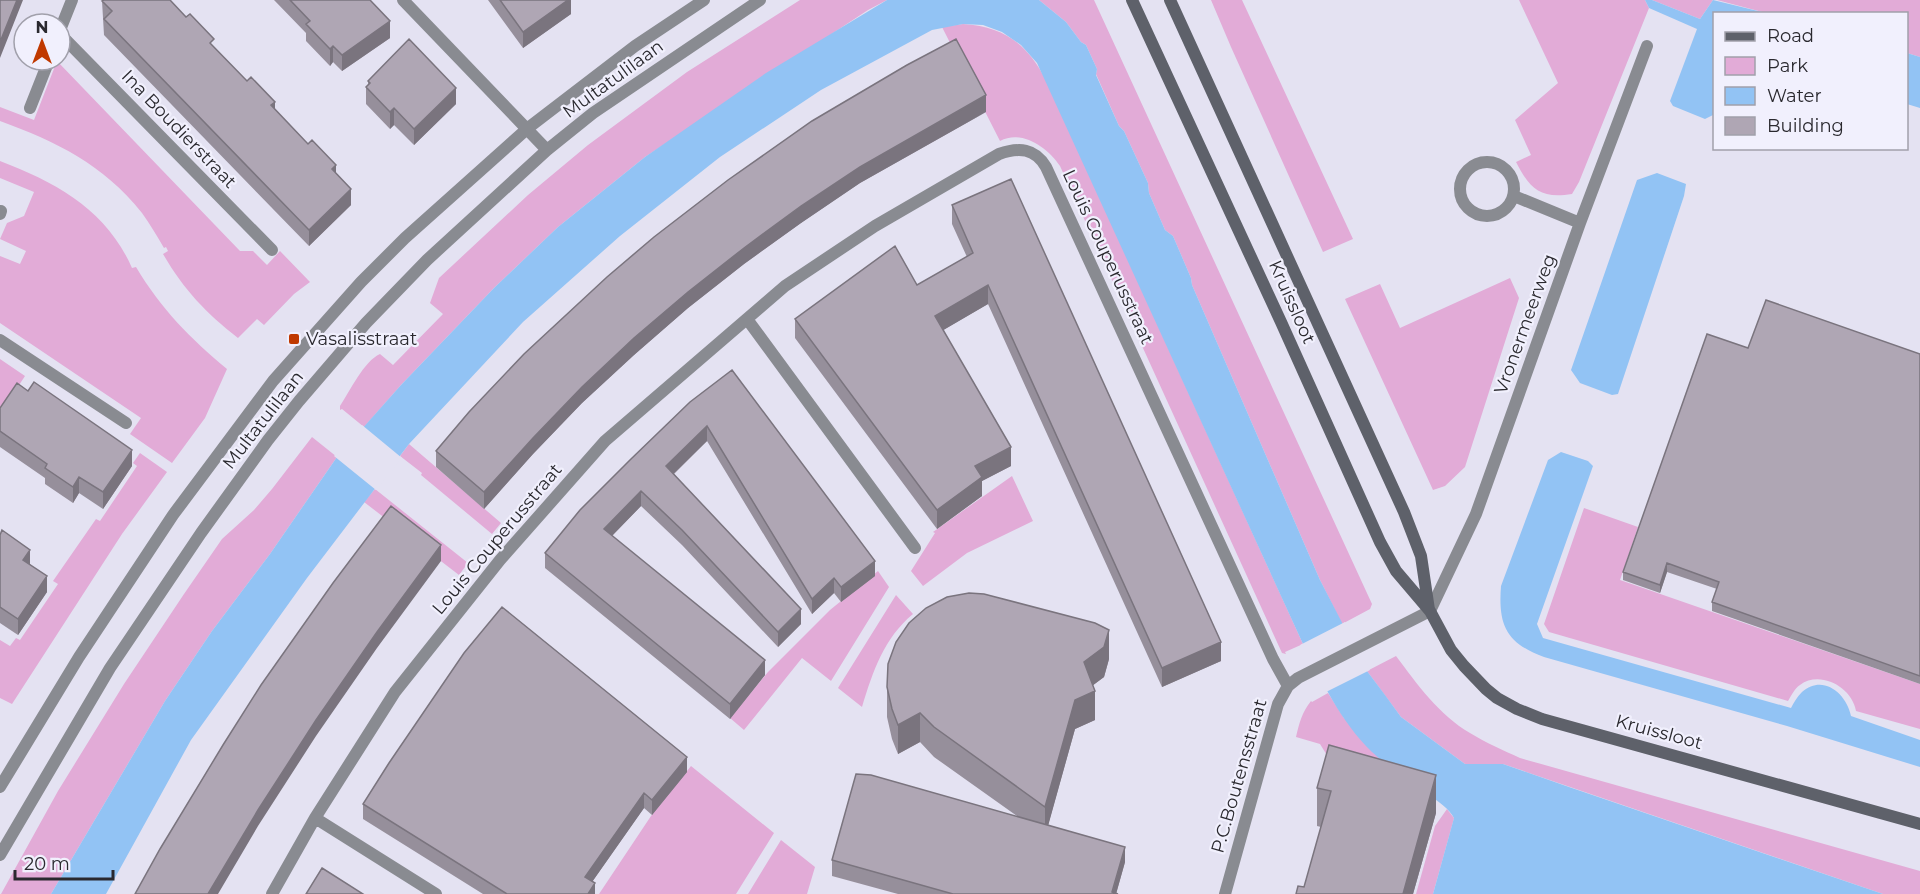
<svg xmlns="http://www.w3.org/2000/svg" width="1920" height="894" font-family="Montserrat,sans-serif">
<rect width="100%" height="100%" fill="#e4e2f2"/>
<path fill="#e2abd7" d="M800 0H887L868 10 645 157 558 227 494 288 401 385 364 427 342 409 340 410V406C350 391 364 361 380 354L393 365 443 314 430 303 439 278 528 195 588 145 687 72Z
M1039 0H1094L1372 604 1370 609 1342 624 1320 580 1192 285 1191 278 1173 236 1165 230 1149 193 1148 183 1124 131 1119 126 1096 74 1097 69 1086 45 1081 42 1066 22Z
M1211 0H1242L1353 239 1323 252 1231 47Z
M1519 0H1645L1649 8 1579 182 1572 194C1540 199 1530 189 1516 162L1531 155 1515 120 1558 83Z
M1652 0H1713L1700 19Z
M1717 0H1920V57L1907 53 1906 14 1766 13Z
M963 24C1005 27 1027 44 1046 80L1303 644 1285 652 1286 654 1282 653 1060 166C1048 148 1022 129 1000 141L942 27Z
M57 61 240 251H253L267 265 280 251 310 282 294 294 264 325 257 319 238 338C206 313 184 290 163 254L168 251 166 247 164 248C157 236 150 224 142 213 103 164 57 142 0 121V107L34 120Z
M0 161C58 183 107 211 132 268L136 267C161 309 190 338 227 369L205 418 172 463 130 434 141 418 0 323V256L20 264 26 251 0 239 7 223 24 216 34 192 0 178Z
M1510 278 1519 298 1465 467 1445 486 1433 490 1345 299 1380 284 1400 328Z
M0 359 25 376 0 414Z
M312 437 337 457 270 554 212 631 165 701 51 894H1L58 791 124 684 184 594 222 539 254 510 272 489Z
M409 444 501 523 492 534 421 475 422 473 400 456Z
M140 453 167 472 122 534 12 704 0 698V640L10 646 16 638 20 640 58 584 53 581 96 519 100 521 137 466 133 463Z
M1012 476 1033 521 967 553 923 586 911 571 935 533 933 532Z
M375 489 468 563 459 575 364 502Z
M1584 508 1638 527 1620 580 1920 684V729L1856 711C1852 687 1820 670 1800 685 1795 688 1791 696 1788 701L1549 632 1544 624Z
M878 571 889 587 831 681 802 658 744 730 730 718 768 672 830 610Z
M896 595 913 614C884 638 873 671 862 707L838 688Z
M1396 656C1417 684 1439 715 1470 733 1486 743 1503 750 1520 758L1920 871V894H1883L1503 764H1465L1401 717 1367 671Z
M1328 693 1344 718 1400 776 1333 765 1320 744 1296 737C1299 724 1302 712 1311 701L1312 702Z
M691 766 774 833 736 894H599L651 816Z
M1447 809 1454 818 1453 822 1433 894H1416L1435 826Z
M781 840 815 867 807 894H748Z"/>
<path fill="#92c3f4" d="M887 0H1039L1066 22 1081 42 1086 45 1097 69 1096 75 1119 126 1124 131 1148 183 1149 193 1165 230 1173 236 1191 278 1192 285 1320 580 1367 671 1385 695 1401 717 1465 764H1503L1569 787 1883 894H1433L1454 818C1445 801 1415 788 1400 776 1390 768 1381 760 1372 752 1341 722 1322 682 1303 644L1037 63 1021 45 1002 32 983 25 963 24 932 30 821 90 720 157 620 236 523 322 409 444 307 578 191 740 106 894H51L165 701 212 631 270 554 337 457 401 385 494 288 558 227 645 157 766 73Z
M1645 0H1652L1700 19 1713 0 1766 13 1714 14 1713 115 1705 119 1673 106 1670 101 1697 29 1649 8Z
M1907 53 1920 57V108L1907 104Z
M1657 173 1686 184 1684 196 1618 394 1612 395 1580 383 1571 370 1637 180Z
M1561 452 1588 461 1593 466 1537 624 1543 638 1791 708C1794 702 1797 697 1802 692 1823 674 1846 693 1851 716L1920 740V767L1787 726 1544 657C1506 643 1498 625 1501 586L1548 460Z"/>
<path fill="#e4e2f2" d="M362 425 402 458 376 490 334 456Z
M1345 622 1370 670 1324 693 1300 645Z"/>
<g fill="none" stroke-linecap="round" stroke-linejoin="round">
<path stroke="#898b91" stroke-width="12" d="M403 0 547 150
M60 30 72 0
M60 34 272 250
M30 108 49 60
M1460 189a27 27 0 1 1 54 0a27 27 0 1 1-54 0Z
M1514 196 1580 223
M0 214 1 211
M747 319 915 548
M0 340 126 423
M0 787 79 657 173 515 273 381 361 282 405 238 528 128 635 46 704 0
M315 818 436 894
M0 855 110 668 201 533 268 440 299 401 366 323 427 260 547 150 593 113 760 0
M272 894 315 818 395 692 500 560 605 441 785 286 875 226 999 154C1019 147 1035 148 1046 167L1273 659 1288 686
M1225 894 1278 704 1288 686 1298 678 1430 611 1476 514 1580 223 1647 46"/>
<path stroke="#5e616a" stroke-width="12" d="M1132 0 1281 322 1380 542 1396 571 1430 611 1451 650 1464 666 1486 689 1497 698 1517 709 1542 719 1920 824
M1170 0 1404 512 1421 556 1429 610"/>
</g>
<path fill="#968f9b" d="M274 0H370L390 38 342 71 333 62 330 66 306 41V33Z
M488 0H571V14L523 48Z
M102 1 214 47 336 173 351 205 309 246 104 35Z
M368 81 456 104 414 145 394 125 390 129 366 104V87L368 86Z
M986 112 860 183 801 223 744 264 688 308 634 355 582 403 533 454 484 509 436 467V451L524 354Z
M952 205 1221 661 1162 687 988 304 943 330 1011 466 982 481V496L937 529 795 338V319L917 285 967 257 952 224Z
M1748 348 1920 354V684L1712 611V602L1717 589 1667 572 1660 593 1623 580V572Z
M690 402 875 576 841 602 834 593 812 614 707 441 674 474 801 624 778 647 682 545 641 506 612 536 765 675 730 719 545 568V553Z
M0 408 132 466 103 509 79 493 73 503 45 484V478L0 447Z
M0 535 30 564 47 592 18 635 0 623Z
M1109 659 1104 677 1093 685 1095 720 1075 729 1048 825 1125 862 1116 894H1118H898L832 876V860L1017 816 934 757 920 742 898 754 892 739 887 717V687Z
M687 772 652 815 644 808 592 882 595 894H483L363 819V804Z
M1317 788 1436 813 1413 894H1296L1304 887 1321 827 1317 826Z"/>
<path fill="#7a747e" d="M17 0H23L0 58V42Z
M568 0H571V14L523 48V32Z
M390 21V38L342 71V55Z
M333 46V62L330 66V49Z
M456 88V104L414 145V129Z
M986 95V112L860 183 801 223 744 264 688 308 634 355 582 403 533 454 484 509V492L533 438 582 387 634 338 688 292 744 248 801 206 860 167Z
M275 102V118L271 105Z
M394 108V125L390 129V112Z
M336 165V181L332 169Z
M351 189V205L309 246V230Z
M988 285V304L935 335V316Z
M707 426V441L666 481V466Z
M1011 447V466L982 481V496L937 529V510L975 466Z
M132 450V466L103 509V492Z
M79 477V493L73 503V487Z
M641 491V506L604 544V529Z
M441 545V561L377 648 316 736 258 826 218 894H208L258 810 316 720 377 632Z
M30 550V566L23 560Z
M875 561V576L841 602V587Z
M1667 563V572L1660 593V585Z
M47 576V592L18 635V619Z
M834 578V593L812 614V599Z
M801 609V624L778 647V632Z
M1109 630V659L1104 677 1084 692V662Z
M1221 642V661L1162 687V668Z
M765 660V675L730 719V704Z
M1095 691V720L1075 729 1045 837V807L1075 700Z
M920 713V742L898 754V725Z
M687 757V772L652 815V800Z
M1436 775V813L1413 894H1403Z
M644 793V808L585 892V877Z
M1125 847V862L1116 894H1112Z
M595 883V894H588Z"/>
<path fill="#afa6b4" stroke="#7a747e" stroke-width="1.5" d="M0 0H17L0 42Z
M104 0H170L186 17 190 14 214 39 210 43 247 81 251 77 275 102 271 105 308 144 312 140 336 165 332 169 351 189 309 230 104 19 112 11 102 1Z
M290 0H370L390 21 342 55 333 46 330 49 306 24 310 21Z
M500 0H568L523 32Z
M409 39 456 88 414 129 394 108 390 112 366 87 370 83 368 81Z
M956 39 986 95 860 167 801 206 744 248 688 292 634 338 582 387 533 438 484 492 436 451 469 412 524 354 607 277 654 237 728 180 812 121 907 65Z
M1011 179 1221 642 1162 668 988 285 935 316 1011 447 975 466 982 477 937 510 795 319 895 246 917 285 973 253 952 205Z
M1766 300 1920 354V676L1712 602 1719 582 1667 563 1660 585 1623 572 1707 334 1748 348Z
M732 370 875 561 841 587 834 578 812 599 707 426 666 466 801 609 778 632 682 530 641 491 604 529 765 660 730 704 545 553 580 510 631 459 690 402Z
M34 382 132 450 103 492 79 477 73 487 45 468 47 464 0 431V408L17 383 28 391Z
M391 506 441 545 377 632 316 720 258 810 208 894H135L160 849 223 745 261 685 333 583Z
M2 530 30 550 23 560 47 576 18 619 0 607V535Z
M969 593 984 594 1095 623 1109 630 1104 647 1084 662 1095 691 1075 700 1045 807 934 727 920 713 898 725 892 709 887 687 888 664 896 642 909 623 926 608 947 597Z
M502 607 687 757 652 800 644 793 585 877 595 883 588 894H507L363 804 389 763 464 653Z
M1329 745 1436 775 1403 894H1296L1298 886 1304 887 1331 791 1317 788Z
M856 774 871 775 1125 847 1112 892 1118 894H953L832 860Z
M322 868 363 894H306Z"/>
<rect fill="#c03900" stroke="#f1f0fd" stroke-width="2" x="288" y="333" width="12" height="12" rx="3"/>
<g text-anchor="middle" stroke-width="4.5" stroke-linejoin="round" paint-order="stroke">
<g font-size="18" fill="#2a292f" stroke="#f1f0fd">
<text transform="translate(613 79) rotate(-36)" y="6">Multatulilaan</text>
<text transform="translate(179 129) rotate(46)" y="6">Ina Boudierstraat</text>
<text transform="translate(1108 257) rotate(65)" y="6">Louis Couperusstraat</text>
<text transform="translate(1292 302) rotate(66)" y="6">Kruissloot</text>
<text transform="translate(1525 324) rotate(-70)" y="6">Vronermeerweg</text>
<text transform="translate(263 420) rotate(-52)" y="6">Multatulilaan</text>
<text transform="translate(497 539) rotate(-50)" y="6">Louis Couperusstraat</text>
<text transform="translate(1659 732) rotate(15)" y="6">Kruissloot</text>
<text transform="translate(1239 776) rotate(-74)" y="6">P.C.Boutensstraat</text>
</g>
<g font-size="18" fill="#2a292f" stroke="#f1f0fd" text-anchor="start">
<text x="306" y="345">Vasalisstraat</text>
</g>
</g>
<rect x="1713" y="12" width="195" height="138" fill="#f1f0fd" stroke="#a1a0ab" stroke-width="1.5"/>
<rect x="1725" y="32" width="30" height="9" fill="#5e616a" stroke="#a1a0ab" stroke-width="1.5"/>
<text x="1767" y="42" font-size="18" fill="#2a292f">Road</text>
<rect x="1725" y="57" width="30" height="18" fill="#e2abd7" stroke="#a1a0ab" stroke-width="1.5"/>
<text x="1767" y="72" font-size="18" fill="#2a292f">Park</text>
<rect x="1725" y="87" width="30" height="18" fill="#92c3f4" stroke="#a1a0ab" stroke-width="1.5"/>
<text x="1767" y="102" font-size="18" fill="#2a292f">Water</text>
<rect x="1725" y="117" width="30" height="18" fill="#afa6b4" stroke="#a1a0ab" stroke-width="1.5"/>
<text x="1767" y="132" font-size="18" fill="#2a292f">Building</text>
<g transform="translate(42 42)"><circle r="28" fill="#f1f0fd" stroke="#a1a0ab" stroke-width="1.5"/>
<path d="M0-4.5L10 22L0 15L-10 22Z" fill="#c03900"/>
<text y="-9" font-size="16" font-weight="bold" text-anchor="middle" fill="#2a292f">N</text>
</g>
<path d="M15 870v9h98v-9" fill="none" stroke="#2a292f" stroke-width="3"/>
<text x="24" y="870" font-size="18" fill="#2a292f" stroke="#f1f0fd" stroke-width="4.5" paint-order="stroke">20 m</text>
</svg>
